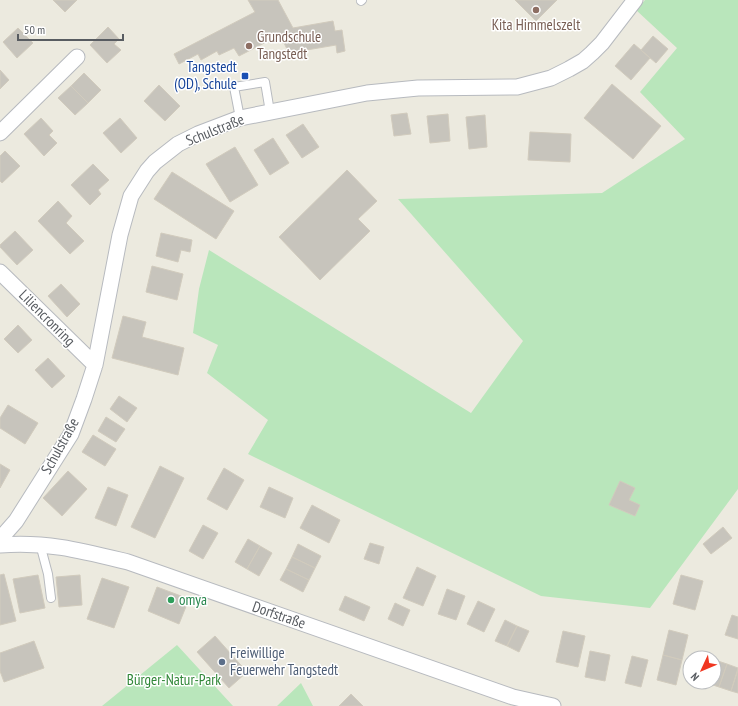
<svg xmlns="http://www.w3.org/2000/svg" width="738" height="706" font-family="'PT Sans Narrow',sans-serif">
<rect width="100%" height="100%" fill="#eceadf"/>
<path fill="#b9e6bb" d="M645 0H738V489L650 608 541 596 248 454 268 420 207 373 218 345 193 333 199 289 209 250 471 413 523 341 398 199 602 193 685 139 640 92 677 48 636 10Z
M177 645 233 706H102Z
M301 683 313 706H277Z"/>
<path fill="#c7c4bc" stroke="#d1cbbd" d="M53 0H77L65 12Z
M248 0H278L293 28 333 21 335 31 342 30 345 51 337 53 336 45 289 53 280 35 239 56 234 48 219 55 217 51 201 60 198 54 179 64 174 54 255 12Z
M515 0H557L536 21Z
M108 27 119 39 114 44 121 50 107 63 90 45Z
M18 28 33 43 17 58 3 42Z
M653 36 668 49 656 63 641 50Z
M634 44 650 58 631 80 615 66Z
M0 70 9 80 0 89Z
M84 73 101 90 88 103 71 86Z
M612 84 661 126 633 159 584 118Z
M159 85 180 106 165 121 144 101Z
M71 86 88 103 75 115 58 98Z
M407 113 411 134 394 136 391 115Z
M448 114 450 141 430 143 427 116Z
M485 115 487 147 469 149 466 117Z
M41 118 53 131 49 135 57 143 44 156 24 134Z
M120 118 137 138 121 153 103 133Z
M303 124 319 147 302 158 286 135Z
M530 132 571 134 570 162 528 160Z
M273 138 289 163 270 175 254 150Z
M235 147 258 185 230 202 206 164Z
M5 151 20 166 2 183 0 181V156Z
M93 164 109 180 98 190 101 194 90 205 71 185Z
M347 170 377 201 358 219 370 231 320 280 279 237Z
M172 172 234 211 216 239 154 199Z
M58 201 72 216 66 223 84 241 70 254 38 221Z
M15 231 33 250 17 265 0 247V245Z
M161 233 192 240 190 252 181 250 178 262 156 256Z
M152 266 183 274 177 300 146 292Z
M61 284 80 304 67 317 48 296Z
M123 316 146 322 142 337 184 348 178 375 112 358Z
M18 325 32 340 18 353 4 339Z
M48 358 65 376 52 388 35 370Z
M119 396 137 408 127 422 110 409Z
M8 405 38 423 25 444 0 428V418Z
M106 417 125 429 116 442 98 431Z
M93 435 116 449 105 466 82 452Z
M0 464 10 470 0 488Z
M160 466 184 478 155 538 131 527Z
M224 468 244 480 227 510 207 499Z
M68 471 87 489 62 516 43 498Z
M620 481 635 488 629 500 640 505 635 516 609 505Z
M108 487 128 495 116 526 95 518Z
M269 487 293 498 285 518 260 507Z
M312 505 340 520 329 543 300 528Z
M203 525 218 533 203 559 189 551Z
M723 527 732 538 711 554 703 544Z
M248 539 260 546 247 569 235 562Z
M370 543 384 547 379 564 364 559Z
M298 544 321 556 315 568 292 557Z
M260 546 272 553 259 576 247 569Z
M292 557 315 568 309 580 286 569Z
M417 567 436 576 423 606 403 598Z
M286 569 309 580 303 592 280 580Z
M4 574 16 621 0 625V575Z
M38 575 45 608 20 613 13 579Z
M80 575 82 605 59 607 56 577Z
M681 575 703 581 695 610 673 604Z
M102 578 129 587 114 628 87 619Z
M157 587 189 599 179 624 148 611Z
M447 589 465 596 456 620 438 614Z
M345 596 370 607 364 621 339 610Z
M478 601 495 609 484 632 467 624Z
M395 603 410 610 403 626 388 619Z
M732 615 738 617V639L725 635Z
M505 620 517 626 507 646 495 641Z
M517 626 529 631 519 652 507 646Z
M669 630 688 635 682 660 663 655Z
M563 631 585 636 578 667 556 662Z
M215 636 247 672 229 688 197 652Z
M34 641 44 668 4 682 0 671V653Z
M590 651 610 655 605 681 585 677Z
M663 655 682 660 676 685 657 680Z
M632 656 648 660 641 687 625 683Z
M715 660 727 664 719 687 707 683 714 682Z
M727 664 738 668 731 691 719 687Z
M738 670V693L731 691Z
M351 694 363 706H339Z"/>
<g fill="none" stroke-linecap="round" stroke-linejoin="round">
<defs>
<path id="service" d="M361 1 362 0
M240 118 234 87 265 82 270 112
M40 544 48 574 51 598"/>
<path id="minor" d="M0 133 77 57
M0 272 95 365
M0 539 16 521 71 434 84 399 95 365 120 235 131 196 147 171 155 162 178 144 198 134 240 118 367 93 418 88 517 87 551 78 569 69 583 61 592 53 602 43 635 0
M0 545C46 541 83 551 128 562L513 697 553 706"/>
</defs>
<use href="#service" stroke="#b7babf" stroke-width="10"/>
<use href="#minor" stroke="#b7babf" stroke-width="17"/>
<use href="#service" stroke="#fff" stroke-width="8"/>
<use href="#minor" stroke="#fff" stroke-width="15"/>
</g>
<g fill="#8d6e63" stroke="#fff" stroke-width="1.5">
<circle cx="536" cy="10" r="4"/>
<circle cx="249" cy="46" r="4"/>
</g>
<rect fill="#1a4fb4" stroke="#fff" stroke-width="1.5" x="241" y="72" width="8" height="8" rx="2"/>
<circle fill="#2e9e5b" stroke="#fff" stroke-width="1.5" cx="171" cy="600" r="4"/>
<circle fill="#5c6f8a" stroke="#fff" stroke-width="1.5" cx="222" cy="662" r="4"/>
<g text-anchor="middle" stroke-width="3" stroke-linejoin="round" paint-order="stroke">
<g font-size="15" fill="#785e54" stroke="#fff">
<text x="536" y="30">Kita Himmelszelt</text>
<text x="257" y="42" text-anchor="start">Grundschule<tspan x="257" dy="17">Tangstedt</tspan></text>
</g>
<g font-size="15" fill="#164399" stroke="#fff" text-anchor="end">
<text x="237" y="72">Tangstedt<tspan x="237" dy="17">(OD), Schule</tspan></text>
</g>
<g font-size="15" fill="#585c61" stroke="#fff">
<text transform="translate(215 130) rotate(-22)" y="5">Schulstraße</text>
<text transform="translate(47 318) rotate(45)" y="5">Liliencronring</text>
<text transform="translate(60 446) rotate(-61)" y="5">Schulstraße</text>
<text transform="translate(279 615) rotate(19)" y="5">Dorfstraße</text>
</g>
<g font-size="15" fill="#27864d" stroke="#fff" text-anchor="start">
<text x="179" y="605">omya</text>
</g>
<g font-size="15" fill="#4e5e75" stroke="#fff" text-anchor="start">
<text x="230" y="658">Freiwillige<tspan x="230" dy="17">Feuerwehr Tangstedt</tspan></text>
</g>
<g font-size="15" fill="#318738" stroke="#fff">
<text x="174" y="685">Bürger-Natur-Park</text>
</g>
</g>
<g transform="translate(702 670) rotate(226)"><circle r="19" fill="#ffffff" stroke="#bcbec0"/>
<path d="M0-3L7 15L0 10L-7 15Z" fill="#f03721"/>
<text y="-6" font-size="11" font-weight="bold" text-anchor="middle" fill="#585c61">N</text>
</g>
<path d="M18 34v6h105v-6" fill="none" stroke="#585c61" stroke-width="2"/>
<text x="24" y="34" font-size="12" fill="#585c61" stroke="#ffffff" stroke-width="3" paint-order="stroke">50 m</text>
</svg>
